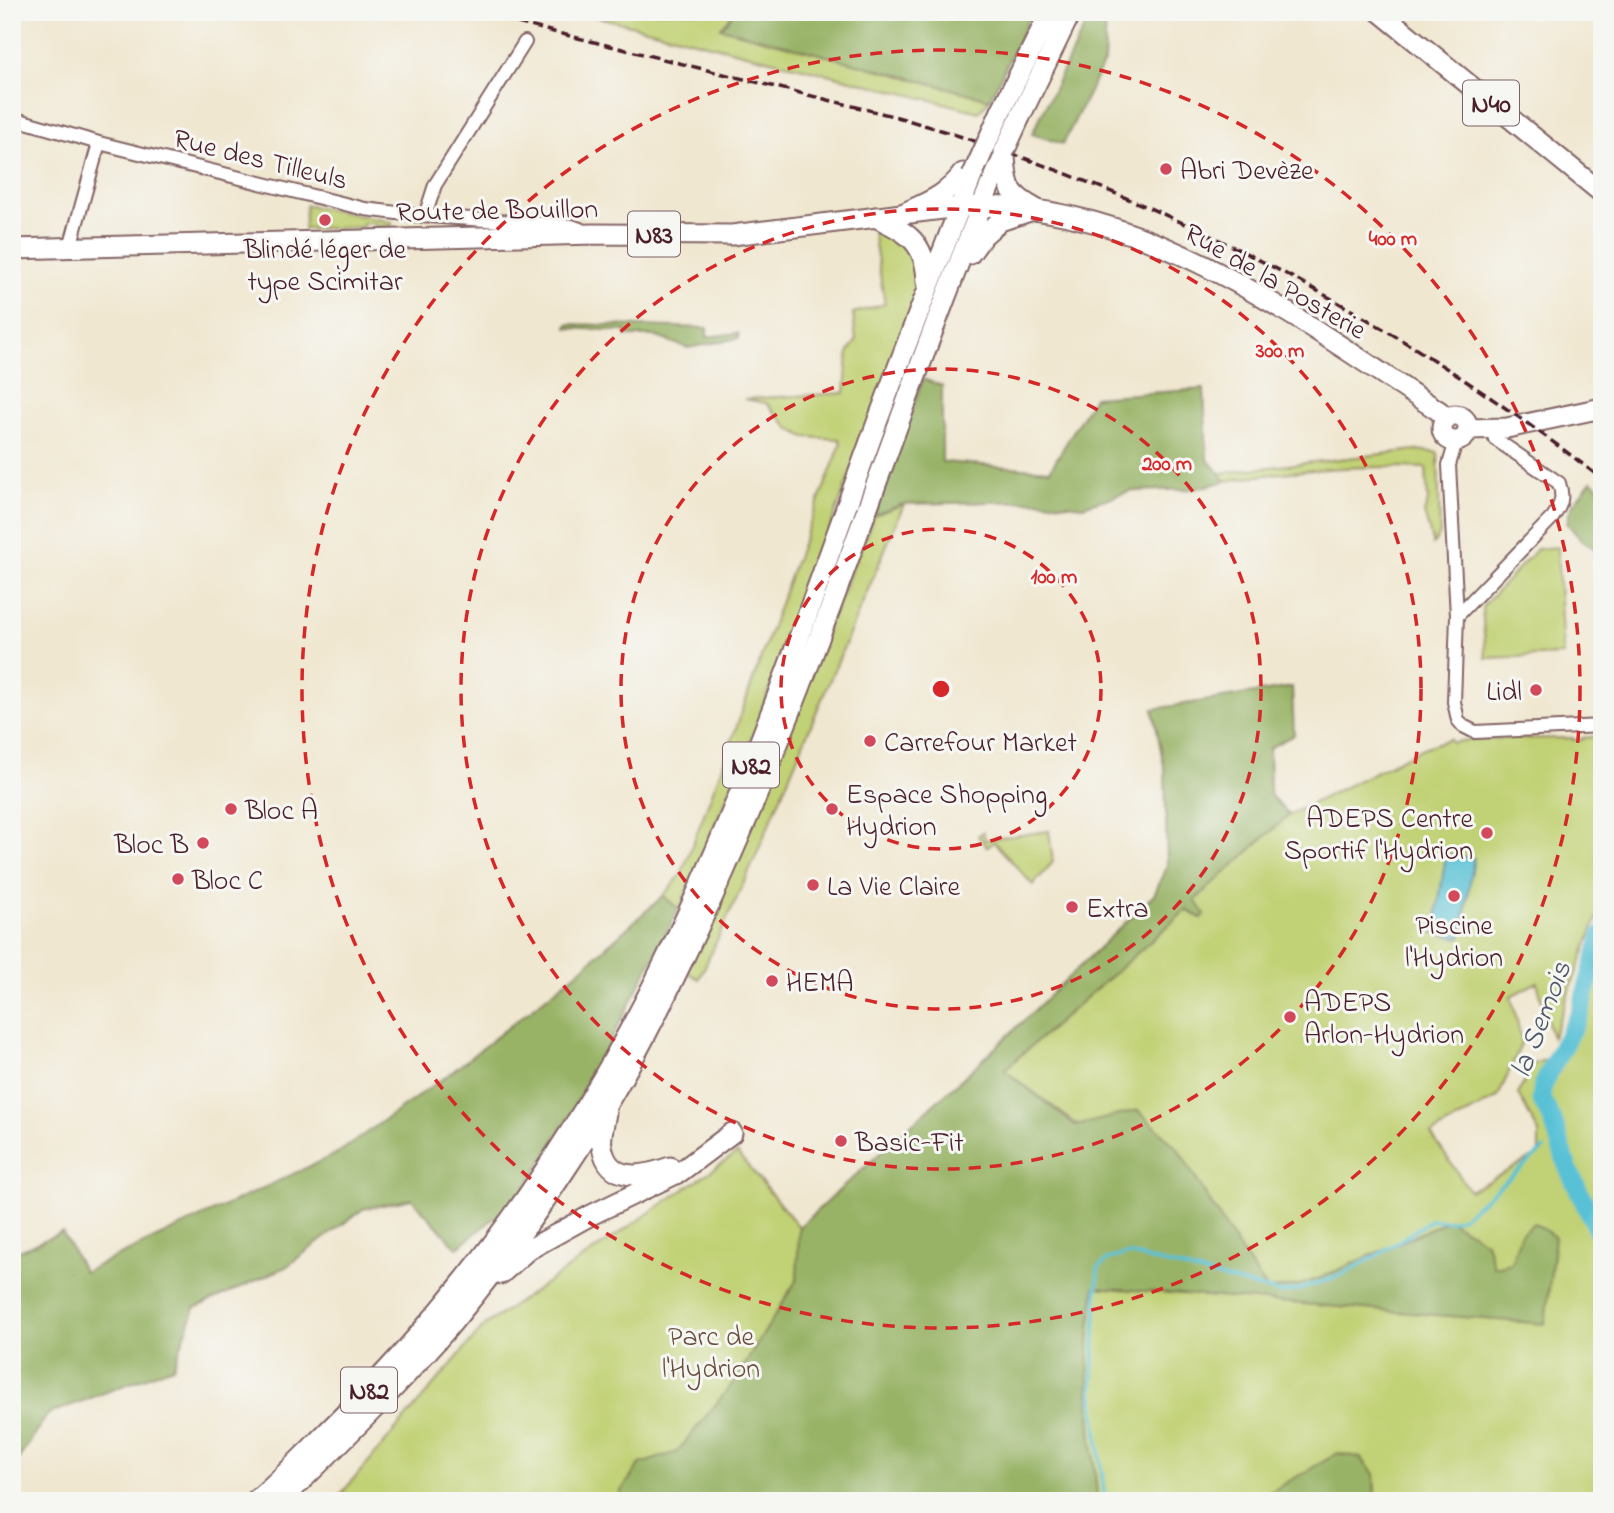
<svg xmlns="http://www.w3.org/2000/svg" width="1614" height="1513" font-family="'Indie Flower',sans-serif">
<rect width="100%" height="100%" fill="#f6f6f2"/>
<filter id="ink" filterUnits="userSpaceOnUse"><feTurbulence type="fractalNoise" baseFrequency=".0143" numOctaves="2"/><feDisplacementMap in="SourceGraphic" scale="14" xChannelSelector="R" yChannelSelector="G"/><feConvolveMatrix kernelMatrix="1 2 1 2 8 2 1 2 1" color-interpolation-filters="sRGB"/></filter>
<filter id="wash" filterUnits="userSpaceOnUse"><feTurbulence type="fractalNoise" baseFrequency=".00686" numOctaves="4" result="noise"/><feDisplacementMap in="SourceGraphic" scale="28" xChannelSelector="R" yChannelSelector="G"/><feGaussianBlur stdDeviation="1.57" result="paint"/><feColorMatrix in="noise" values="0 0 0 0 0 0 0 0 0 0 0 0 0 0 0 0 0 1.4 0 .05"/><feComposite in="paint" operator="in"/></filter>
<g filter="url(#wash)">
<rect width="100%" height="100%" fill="#f0e7d0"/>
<path fill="#c1d174" stroke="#867850" stroke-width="2" d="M578 12H734L721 28 990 99 979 112Z
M306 205 392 222V226L376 227 375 223H363V227L304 229Z
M883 230 911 243 921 285 745 755 679 909 663 896 681 875 728 751 792 570 841 444 839 439 805 437 790 429 766 403 744 399 845 393 848 353 856 341 853 313 885 304 873 232Z
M1416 450 1438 453 1440 534 1433 544 1424 513 1428 501 1426 468C1360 465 1291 470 1226 481L1219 473Z
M904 504 752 865 699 979 687 972 874 515Z
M1557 547 1563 655 1486 658 1482 607 1537 549Z
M1602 736V905L1552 1038 1537 982 1511 996 1522 1042 1498 1097 1431 1134 1470 1191 1539 1154V1133L1518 1094 1533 1064 1551 1058 1570 1026 1602 924V1501H1375L1374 1474 1361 1458 1338 1454 1255 1501H335L485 1325 737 1153 799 1227 1007 1264 1266 1288 1234 1241 1004 1070 1186 910 1201 918 1204 915 1194 901 1289 815 1423 748 1450 739 1452 743 1472 739 1573 738V740H1582V738Z
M1049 831 1053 862 1033 885 994 842 987 847 978 836 983 832 985 840Z"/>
<path fill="#98b366" stroke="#716948" stroke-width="2" d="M734 12H1032L990 99 721 28Z
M1092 12 1106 14 1104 62 1063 144 1032 134Z
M568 324 707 328V337L738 333 739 338 688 348 654 336H626V331L567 328Z
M923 379 942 386V462L1050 470 1094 397 1204 389 1207 459 1226 481 1194 489 1131 491 1083 506 1037 501 904 504 874 515Z
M1591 481 1602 489V553L1581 540 1567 523 1571 507Z
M1292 687 1294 735 1269 748 1270 795 1289 815 1195 900 1205 915 1201 918 1186 910 1004 1070 1076 1126 1138 1110 1178 1149 1234 1241 1268 1290 1299 1285 1323 1277 1449 1220 1486 1242 1494 1267 1511 1263 1521 1233 1534 1223 1555 1237 1545 1324 1095 1287C1083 1359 1090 1422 1097 1494L1100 1501H614L640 1464 677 1452 734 1382 797 1279 799 1227 989 1054 1154 895 1167 867 1165 771 1153 709Z
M663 896 679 909 580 1099 520 1197 457 1248 412 1199 363 1209 286 1267 195 1308 173 1367 48 1414 12 1469V1254L62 1232 84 1272 338 1153 452 1072 578 972Z
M1338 1453 1361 1458 1374 1474 1375 1501H1255Z"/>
<path fill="#59c1d6" stroke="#527080" stroke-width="2" d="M1446 854 1474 858 1461 938 1434 933Z"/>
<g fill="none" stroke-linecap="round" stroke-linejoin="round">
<path stroke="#59c1d6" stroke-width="3.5" d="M1551 1143 1558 1137
M1105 1501 1092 1390 1098 1268 1108 1259 1129 1254 1281 1293 1302 1289 1341 1275 1381 1253 1431 1220 1450 1221 1463 1217 1544 1149"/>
<path stroke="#59c1d6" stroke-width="19" d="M1602 935 1580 1013 1543 1084 1541 1099 1553 1121 1567 1166 1602 1240"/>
</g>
</g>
<g filter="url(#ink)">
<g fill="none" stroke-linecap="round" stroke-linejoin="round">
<defs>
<path id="minor" d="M12 118 99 143 365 209 413 215 572 226 580 229
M425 216 435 185 525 42
M70 247 99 143
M1456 441 1449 465 1457 616 1454 702 1458 720 1463 726 1475 732 1602 726
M1457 616 1553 517C1561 505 1564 498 1559 483L1495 439 1492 429"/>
<path id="primary" d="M1380 12 1602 193
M12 249 594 234 732 235 959 207C1138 195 1297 319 1439 411L1446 418
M1442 428a13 13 0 1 1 26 0a13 13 0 1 1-26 0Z
M1469 429 1507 428 1602 408"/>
<path id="trunk" d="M1001 111 1050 12
M1020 117 1071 12
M1005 156C1007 187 1008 194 1036 209
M902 214C927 202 946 196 963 173
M875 217C908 233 926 242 927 282
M970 254 983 236 1000 221 1036 209
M606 1112C605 1122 600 1135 602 1146 608 1184 643 1177 670 1167
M501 1274 528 1250 591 1215 680 1172 732 1133
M255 1501C281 1479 304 1455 327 1432 448 1313 550 1178 630 1029 730 844 796 644 868 447 901 356 937 266 972 176
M281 1501C338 1445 396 1389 448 1328 506 1259 559 1183 606 1106 645 1042 677 973 709 905 822 660 899 400 1004 152"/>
</defs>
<use href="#minor" stroke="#846565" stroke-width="16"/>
<use href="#primary" stroke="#846565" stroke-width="23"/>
<use href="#trunk" stroke="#846565" stroke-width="23"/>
<use href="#minor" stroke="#fff" stroke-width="12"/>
<use href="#primary" stroke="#fff" stroke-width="19"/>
<use href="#trunk" stroke="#fff" stroke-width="19"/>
<path stroke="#4a1f2b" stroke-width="3.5" stroke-dasharray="10 5" stroke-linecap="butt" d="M473 12 897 117C1157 192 1388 313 1602 479"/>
<defs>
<path id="trunk-bridge" d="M1004 152 1020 117
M972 176 1001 111"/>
</defs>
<use href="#trunk-bridge" stroke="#846565" stroke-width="23" stroke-linecap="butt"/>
<use href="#trunk-bridge" stroke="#fff" stroke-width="19"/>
</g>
</g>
<g fill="none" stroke="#d62828" stroke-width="3.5" stroke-dasharray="12 9">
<circle cx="941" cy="689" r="160"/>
<circle cx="941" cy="689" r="320"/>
<circle cx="941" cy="689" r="480"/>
<circle cx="941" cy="689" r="639"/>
</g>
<g fill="#d1495b" stroke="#f6f6f2" stroke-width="2.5">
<circle cx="1166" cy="169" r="7"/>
<circle cx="325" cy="220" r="7"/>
<circle cx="1536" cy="690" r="7"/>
<circle cx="870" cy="741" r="7"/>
<circle cx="231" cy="809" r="7"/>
<circle cx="832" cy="809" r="7"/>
<circle cx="1487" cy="833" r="7"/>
<circle cx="203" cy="843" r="7"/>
<circle cx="178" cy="879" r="7"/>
<circle cx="813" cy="885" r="7"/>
<circle cx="1454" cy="896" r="7"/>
<circle cx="1072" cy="907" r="7"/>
<circle cx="772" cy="981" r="7"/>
<circle cx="1290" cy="1017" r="7"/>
<circle cx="841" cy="1141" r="7"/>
</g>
<g text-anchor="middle" stroke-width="6" stroke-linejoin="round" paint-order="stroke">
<g fill="#f6f6f2" stroke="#7e6067" stroke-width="2">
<rect x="1463" y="80.5" width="56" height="45" rx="5"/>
<rect x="628" y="211.5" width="52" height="45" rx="5"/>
<rect x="723" y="742.5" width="56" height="45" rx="5"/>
<rect x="341" y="1367.5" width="56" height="45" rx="5"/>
</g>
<g font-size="26" font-weight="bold" fill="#4a1f2b">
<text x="1491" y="112">N40</text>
<text x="654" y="243">N83</text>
<text x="751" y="774">N82</text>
<text x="369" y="1399">N82</text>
</g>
<g font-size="28" fill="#4a1f2b" stroke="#f6f6f2">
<text transform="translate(261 158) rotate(14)" y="10">Rue des Tilleuls</text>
<text transform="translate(497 209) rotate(-1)" y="10">Route de Bouillon</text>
<text transform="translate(1276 280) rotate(30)" y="10">Rue de la Posterie</text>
</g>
<g font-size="28" fill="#4a1f2b" stroke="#f6f6f2" text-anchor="start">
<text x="1180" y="179">Abri Devèze</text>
<text x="325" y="258" text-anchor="middle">Blindé léger de<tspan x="325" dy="32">type Scimitar</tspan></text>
<text x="1522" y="700" text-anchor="end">Lidl</text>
<text x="884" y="751">Carrefour Market</text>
<text x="846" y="803">Espace Shopping<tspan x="846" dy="32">Hydrion</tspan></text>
<text x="245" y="819">Bloc A</text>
<text x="1473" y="827" text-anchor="end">ADEPS Centre<tspan x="1473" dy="32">Sportif l'Hydrion</tspan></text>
<text x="189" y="853" text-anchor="end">Bloc B</text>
<text x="192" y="889">Bloc C</text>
<text x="827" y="895">La Vie Claire</text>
<text x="1086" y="917">Extra</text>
<text x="1454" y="934" text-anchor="middle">Piscine<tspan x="1454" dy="32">l'Hydrion</tspan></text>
<text x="786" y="991">HEMA</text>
<text x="1304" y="1011">ADEPS<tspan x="1304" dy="32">Arlon-Hydrion</tspan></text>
<text x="855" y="1151">Basic-Fit</text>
</g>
<g font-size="28" fill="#684c3d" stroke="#f6f6f2">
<text x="711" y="1345">Parc de<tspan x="711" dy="32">l'Hydrion</tspan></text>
</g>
<g font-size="30" font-style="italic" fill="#4f5867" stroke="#f6f6f2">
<text transform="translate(1540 1019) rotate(-69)" y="10">la Semois</text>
</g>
</g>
<circle cx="941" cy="689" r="10" fill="#d62828" stroke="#f6f6f2" stroke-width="3.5"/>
<g font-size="21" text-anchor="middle" font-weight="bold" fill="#d62828" stroke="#f6f6f2" stroke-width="6" stroke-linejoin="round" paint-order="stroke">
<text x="1393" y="245">400 m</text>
<text x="1280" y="357">300 m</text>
<text x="1167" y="470">200 m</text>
<text x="1054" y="583">100 m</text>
</g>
<rect width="1614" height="1513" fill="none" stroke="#f6f6f2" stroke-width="42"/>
</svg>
